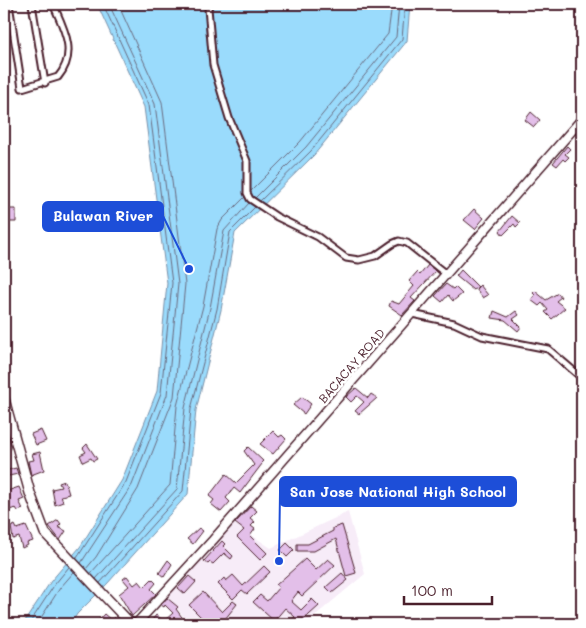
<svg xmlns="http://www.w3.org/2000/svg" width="586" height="628" font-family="Mali,sans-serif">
<rect width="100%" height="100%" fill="#fff"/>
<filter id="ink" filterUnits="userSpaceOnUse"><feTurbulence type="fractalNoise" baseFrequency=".02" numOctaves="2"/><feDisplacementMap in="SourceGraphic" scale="10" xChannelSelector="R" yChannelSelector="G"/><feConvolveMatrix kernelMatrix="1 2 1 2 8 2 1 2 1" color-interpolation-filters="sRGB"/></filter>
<g filter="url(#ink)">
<path fill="#f7ecf8" d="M348 512 365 574 305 624H189L166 594 232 522 271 548Z"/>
<path fill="#9adbfc" stroke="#7a90a8" d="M97 4H410L407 41 314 155 235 233 221 310 196 410 188 494 107 584 77 614 71 624H23L51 581 80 547 122 480 157 391 167 283 144 107Z"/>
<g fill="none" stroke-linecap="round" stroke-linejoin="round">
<path stroke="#6a6a7f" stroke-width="1" d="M251 191 300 142 388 34 392 4
M255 198 306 147 396 37 399 4
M260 201 311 151 402 39 405 4
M77 558 126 482 161 393 172 283 149 105 103 4
M81 563 132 485 167 395 178 284 155 104 109 4
M86 569 96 557 138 489 174 397 185 284 162 102 118 4
M91 573 170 485 177 406 203 306 217 229 222 220 245 197
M96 579 177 489 185 408 210 308 224 231 249 203
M100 583 183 491 191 409 217 309 230 232 255 207
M29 624 55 584 69 567
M37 624 60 588 74 572"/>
</g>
<path fill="#e3bfe9" stroke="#4a1f2b" d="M531 112 540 120 534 127 525 120Z
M567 146 570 149 565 154 569 157 565 161 563 159 557 166 553 163Z
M8 209H16V222H8Z
M474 209 484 218 475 229 464 220Z
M512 216 520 223 516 227 514 224 503 235 500 231Z
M428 265 436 271 411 298 415 301 402 315 389 306 391 301 399 304 414 286 409 281 417 272 420 275Z
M461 270 478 287 480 285 488 295 483 298 476 289 478 287 473 290 456 276Z
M446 284 453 289 455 287 462 294 453 301 448 295 442 302 435 296Z
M535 291 546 300 558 293 561 297 556 301 565 308 552 319 545 312 548 310 542 303 539 306 531 300 535 295 533 293Z
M494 311 508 317 516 311 519 315 513 319 521 327 518 331 505 320 492 318Z
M356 388 368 398 371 394 377 398 359 414 355 411 364 402 357 396 351 402 346 397Z
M302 397 311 404 304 414 293 405Z
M41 430 46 441 36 445 31 434Z
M273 431 279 437 282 435 286 439 273 454 260 444Z
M87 444 97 459 93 461 91 458 83 462 80 455 86 452 83 448Z
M248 447 263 461 261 463 262 464 240 493 234 488 226 498 230 502 221 512 211 504 214 500 209 496 226 474 236 483 254 465 244 451Z
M40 452 44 470 31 475 28 461 34 460 32 454Z
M16 468 18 474 4 477V471Z
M65 481 69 494 61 496 63 502 55 505 52 489 61 487 59 483Z
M19 487 24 499 19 501 23 509 18 511 16 508 9 510 6 500H4V492Z
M251 506 257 511 250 518 255 522 251 526 255 529 250 536 267 553 260 560 237 537 244 530 235 523Z
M58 520 61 524 58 527 66 531 60 540 49 526Z
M15 525 17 529 26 526 33 541 27 543 28 545 22 548 19 537 13 539 11 527Z
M342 525 356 573 346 576 336 539 314 551H297V544H308L333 531V528Z
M199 528 203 531 193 544 187 539Z
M222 541 225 544 223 546 233 556 231 559 224 553 213 564 210 562 208 564 204 561Z
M287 543 294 550 287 557 280 550Z
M305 559 316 570 328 559 335 565 302 596 298 592 291 601 301 610 312 599 319 606 299 624H287L295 617 285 608 274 621 253 602 260 595 267 601 279 587 276 585Z
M168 560 172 564 164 577 159 573Z
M264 566 270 572 247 594 242 590 233 599 218 584 224 578 226 581 233 575 243 586Z
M342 573 348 580 332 593 326 587Z
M127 576 134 585 139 581 144 587 152 579 156 583 151 589 156 594 132 616 119 594 129 586 123 579Z
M189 576 196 582 185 594 178 588Z
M203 592 222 612 233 601 237 604 221 624 207 623 189 605Z
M167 598 178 607 176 609 187 624H149L156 615 164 621 173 613 165 605 164 607 161 605Z
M104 614 111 620 114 617 120 624H95Z"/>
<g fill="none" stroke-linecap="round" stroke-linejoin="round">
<defs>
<path id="street" d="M9 4 22 88 58 77C78 53 64 29 53 4
M32 4 45 83
M210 4 208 8 213 65 229 118 247 161V193L250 199 277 217 318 237 346 258 359 260 375 256 392 244 399 241 407 243 446 274
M412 314 454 323 482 336 548 349 582 378"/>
<path id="secondary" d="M136 624 213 540 582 119"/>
<path id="primary" d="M4 399 30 493 45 533 131 624"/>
</defs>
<use href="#street" stroke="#4a1f2b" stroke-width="9"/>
<use href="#secondary" stroke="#4a1f2b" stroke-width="11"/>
<use href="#primary" stroke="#4a1f2b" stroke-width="12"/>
<use href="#street" stroke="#fff" stroke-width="5"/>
<use href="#secondary" stroke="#fff" stroke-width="8"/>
<use href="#primary" stroke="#fff" stroke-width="9"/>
</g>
</g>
<g text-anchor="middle" stroke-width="5" stroke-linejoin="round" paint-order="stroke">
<g font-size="12" fill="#4a1f2b" stroke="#fff">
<text transform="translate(352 366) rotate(-49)" y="4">BACACAY ROAD</text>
</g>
</g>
<path fill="none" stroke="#1d4ed8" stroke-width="2" d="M189 269L163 216M279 561L280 492"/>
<g fill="#1d4ed8" stroke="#fff" stroke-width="2">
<circle cx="189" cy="269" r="5"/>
<circle cx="279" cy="561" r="5"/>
</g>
<g fill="#1d4ed8" stroke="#1d4ed8" stroke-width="2">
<rect x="43" y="202" width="120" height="29" rx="5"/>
<rect x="280" y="477" width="236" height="29" rx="5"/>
</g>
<g font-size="14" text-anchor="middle" font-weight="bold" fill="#fff">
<text x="103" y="221">Bulawan River</text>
<text x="398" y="497">San Jose National High School</text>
</g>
<rect width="586" height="628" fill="none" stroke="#fff" stroke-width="20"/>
<rect x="10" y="10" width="566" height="608" fill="none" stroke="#4a1f2b" stroke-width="2" filter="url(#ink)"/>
<path d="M404 596v8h88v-8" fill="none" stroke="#4a1f2b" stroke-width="2.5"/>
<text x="411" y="596" font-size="15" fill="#4a1f2b" stroke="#ffffff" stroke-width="4" paint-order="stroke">100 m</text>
</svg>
